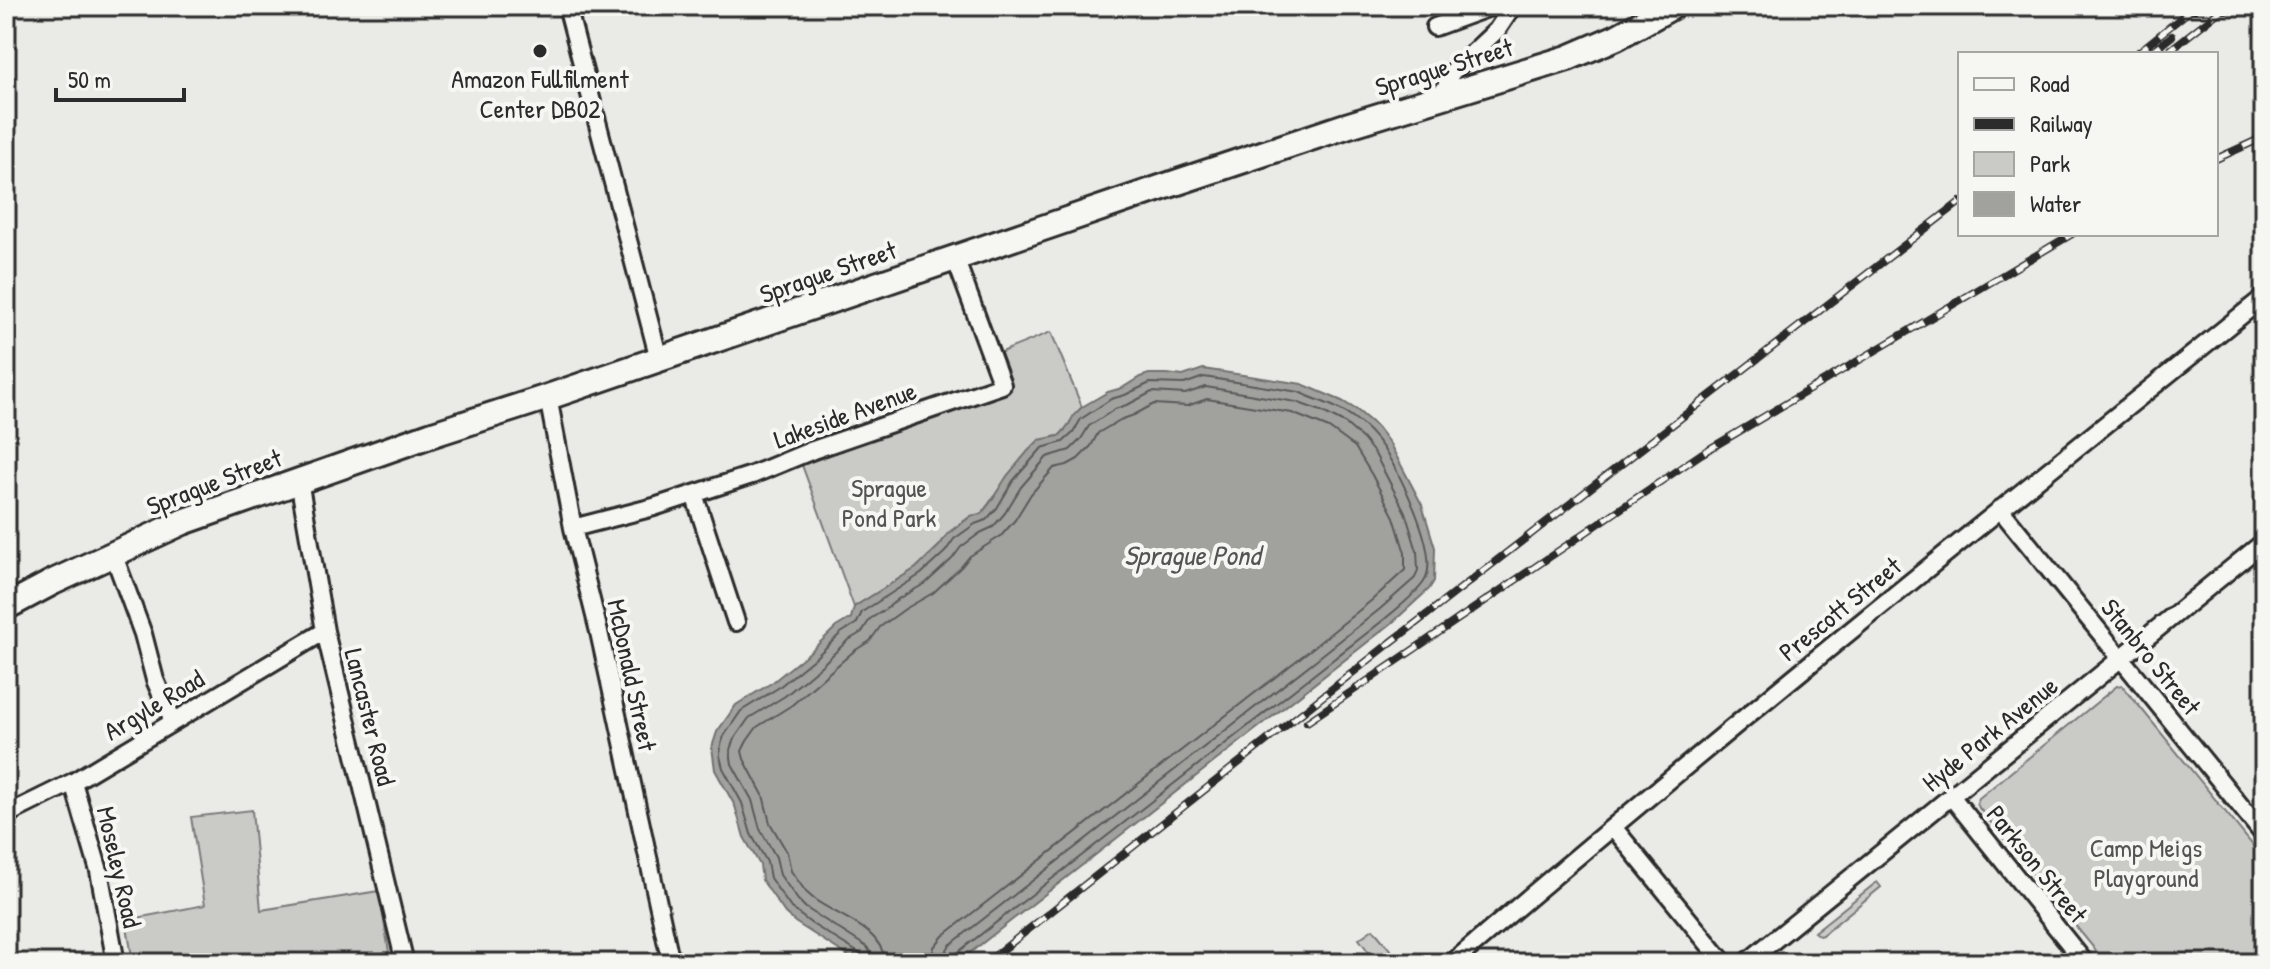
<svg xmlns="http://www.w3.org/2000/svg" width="2270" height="969" font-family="'Patrick Hand',sans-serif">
<rect width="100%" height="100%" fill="#eaeae6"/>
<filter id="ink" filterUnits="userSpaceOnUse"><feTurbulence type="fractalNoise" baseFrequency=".0125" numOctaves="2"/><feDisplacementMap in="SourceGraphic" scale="16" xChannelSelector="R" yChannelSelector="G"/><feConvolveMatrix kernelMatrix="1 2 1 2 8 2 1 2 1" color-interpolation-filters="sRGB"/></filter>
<g filter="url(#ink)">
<path fill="#cacac7" stroke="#7a7a79" stroke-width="2" d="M1051 332 1082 407C1073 416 1068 427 1059 436 1026 438 1000 492 981 514L971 516 948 533 939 546 916 568 854 607 802 465 1011 390 999 353Z
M2122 685 2264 859V963H2106L1979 808 1977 803 1979 798 2117 686Z
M252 810 261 910 379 891 389 952 333 961V963H133L126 920 205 905 191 817Z
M1877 882 1881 887 1822 935 1819 936 1814 932Z
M1373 929 1401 963H1377L1359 939Z"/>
<path fill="#a1a19e" stroke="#727270" stroke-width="2" d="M1203 369 1302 384 1342 401 1357 410 1377 427 1390 444 1422 505 1435 548 1434 581 1429 589 1392 623 957 963H859L795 922 785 913 762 880 760 865 744 837 735 806 715 770 712 747 717 732 736 705 773 682 811 651 836 627 851 618 854 607 916 568 939 546 948 534 971 516 981 514 990 503 1007 476 1028 451 1039 440 1059 436 1067 428 1074 415 1082 407 1108 392 1122 388 1140 377 1149 374H1167L1183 376Z"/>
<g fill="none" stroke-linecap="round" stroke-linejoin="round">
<path stroke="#5a5a59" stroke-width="2" d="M863 963 859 953 812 924 791 908 770 878 767 862 751 834 742 803 723 768 720 756V748L724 736 741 711 778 688 816 657 841 633 857 623 862 612 921 574 945 552 954 539 975 524 986 520 997 508 1013 481 1042 448 1063 442 1073 433 1081 419 1111 399 1125 395 1150 383 1184 384 1204 377 1299 392C1317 401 1337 405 1354 418 1365 426 1375 436 1383 448 1400 474 1438 549 1426 578 1420 595 1352 644 1335 658 1210 757 1082 854 957 953L953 963
M873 963 872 955 867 947 806 908 798 900 780 875 776 857 760 829 752 800 732 764 730 750 733 741 749 718 785 696 822 665 847 641 862 632 870 619 886 609 898 599 926 583 952 559 961 547 980 533 993 527 1005 513 1021 487 1047 457 1070 450 1081 439 1089 426 1115 409 1129 404 1152 392 1185 394 1206 387 1296 402 1321 411 1346 424 1363 439 1375 454 1405 512 1417 551 1418 570 1415 578 1380 609 1317 659 950 945 944 954 943 963
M885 963C883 928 838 917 814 899L806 892 791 871 787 852 770 823 763 795 744 759 742 751 747 741 757 727 792 705 854 651 870 641 880 627 905 609 933 593 961 567 970 556 1001 536 1015 520 1031 494 1054 468 1067 465 1078 459 1091 446 1098 433 1120 420 1134 415 1154 404 1187 406 1207 399 1292 413 1329 428 1355 447 1372 475 1394 517 1405 553V570L1372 600 1310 650 943 936 934 947 931 963"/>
<defs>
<path id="minor" d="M567 6 659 359
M1435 27 1493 6
M1442 97 1451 73 1497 30 1513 6
M548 397 573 528 599 632 671 963
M299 480 325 631 405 963
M694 494 736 622
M2000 509 2264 835
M573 528 654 507 752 475 813 450 1002 385 955 258
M113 553 143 634 155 680 173 721
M73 782 99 871 116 963
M1951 796 2085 963
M6 815 73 782 325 631
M1613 827 1724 963
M1452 963C1718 735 1991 517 2264 297
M1746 963 2264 542"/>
<path id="secondary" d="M6 607 53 582 183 522 430 435 548 397 1163 187 1346 126 1568 58 1617 37 1673 6"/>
</defs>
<use href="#minor" stroke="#2b2b2b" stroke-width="22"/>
<use href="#secondary" stroke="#2b2b2b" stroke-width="30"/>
<use href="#minor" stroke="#f6f6f2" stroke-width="16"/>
<use href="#secondary" stroke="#f6f6f2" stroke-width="24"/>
<defs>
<path id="rail" d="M2047 6 2152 10H2264
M2136 54 2193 8
M2149 54 2172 36
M2165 54 2225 7
M2216 159 2264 137
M1307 722 1701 454 2072 234
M986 963 1385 647 1960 202"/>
</defs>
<use href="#rail" stroke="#2b2b2b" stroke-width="8"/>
<use href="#rail" stroke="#f6f6f2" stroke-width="5" stroke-dasharray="15" stroke-linecap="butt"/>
</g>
</g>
<circle fill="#2b2b2b" stroke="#f6f6f2" stroke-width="3" cx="540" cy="51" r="8"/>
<g text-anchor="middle" stroke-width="8" stroke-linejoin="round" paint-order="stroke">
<g font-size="26" fill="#2b2b2b" stroke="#f6f6f2">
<text transform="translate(1444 67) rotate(-17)" y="9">Sprague Street</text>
<text transform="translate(828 272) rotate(-19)" y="9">Sprague Street</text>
<text transform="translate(845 415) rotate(-20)" y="9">Lakeside Avenue</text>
<text transform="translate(214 482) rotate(-21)" y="9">Sprague Street</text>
<text transform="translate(1840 609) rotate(-39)" y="9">Prescott Street</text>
<text transform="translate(2151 657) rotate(51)" y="9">Stanbro Street</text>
<text transform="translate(632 675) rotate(78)" y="9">McDonald Street</text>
<text transform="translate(154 705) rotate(-31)" y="9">Argyle Road</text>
<text transform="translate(370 717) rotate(76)" y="9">Lancaster Road</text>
<text transform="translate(1990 734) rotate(-39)" y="9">Hyde Park Avenue</text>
<text transform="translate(2037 864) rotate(51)" y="9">Parkson Street</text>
<text transform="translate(119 867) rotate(77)" y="9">Moseley Road</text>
</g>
<g font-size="26" fill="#2b2b2b" stroke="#f6f6f2">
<text x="540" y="88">Amazon Fullfilment<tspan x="540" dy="30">Center DB02</tspan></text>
</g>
<g font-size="26" fill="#535352" stroke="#f6f6f2">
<text x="889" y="497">Sprague<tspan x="889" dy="30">Pond Park</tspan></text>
<text x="2146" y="857">Camp Meigs<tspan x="2146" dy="30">Playground</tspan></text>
</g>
<g font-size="28" font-style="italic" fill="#545453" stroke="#f6f6f2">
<text x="1192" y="565">Sprague Pond</text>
</g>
</g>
<rect width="2270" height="969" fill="none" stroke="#f6f6f2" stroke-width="32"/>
<rect x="16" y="16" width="2238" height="937" fill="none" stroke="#2b2b2b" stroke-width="3" filter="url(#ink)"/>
<rect x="1958" y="52" width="260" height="184" fill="#f6f6f2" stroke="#a5a5a2" stroke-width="2"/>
<rect x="1974" y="78" width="40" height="12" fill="#f6f6f2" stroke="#a5a5a2" stroke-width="2"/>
<text x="2030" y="92" font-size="24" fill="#2b2b2b">Road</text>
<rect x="1974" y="118" width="40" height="12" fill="#2b2b2b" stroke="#a5a5a2" stroke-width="2"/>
<text x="2030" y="132" font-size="24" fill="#2b2b2b">Railway</text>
<rect x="1974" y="152" width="40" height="24" fill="#cacac7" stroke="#a5a5a2" stroke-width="2"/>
<text x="2030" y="172" font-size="24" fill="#2b2b2b">Park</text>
<rect x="1974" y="192" width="40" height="24" fill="#a1a19e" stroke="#a5a5a2" stroke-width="2"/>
<text x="2030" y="212" font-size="24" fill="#2b2b2b">Water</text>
<path d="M56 88v12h128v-12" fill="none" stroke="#2b2b2b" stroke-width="4"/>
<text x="68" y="88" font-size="24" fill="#2b2b2b" stroke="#f6f6f2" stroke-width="6" paint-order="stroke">50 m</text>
</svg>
